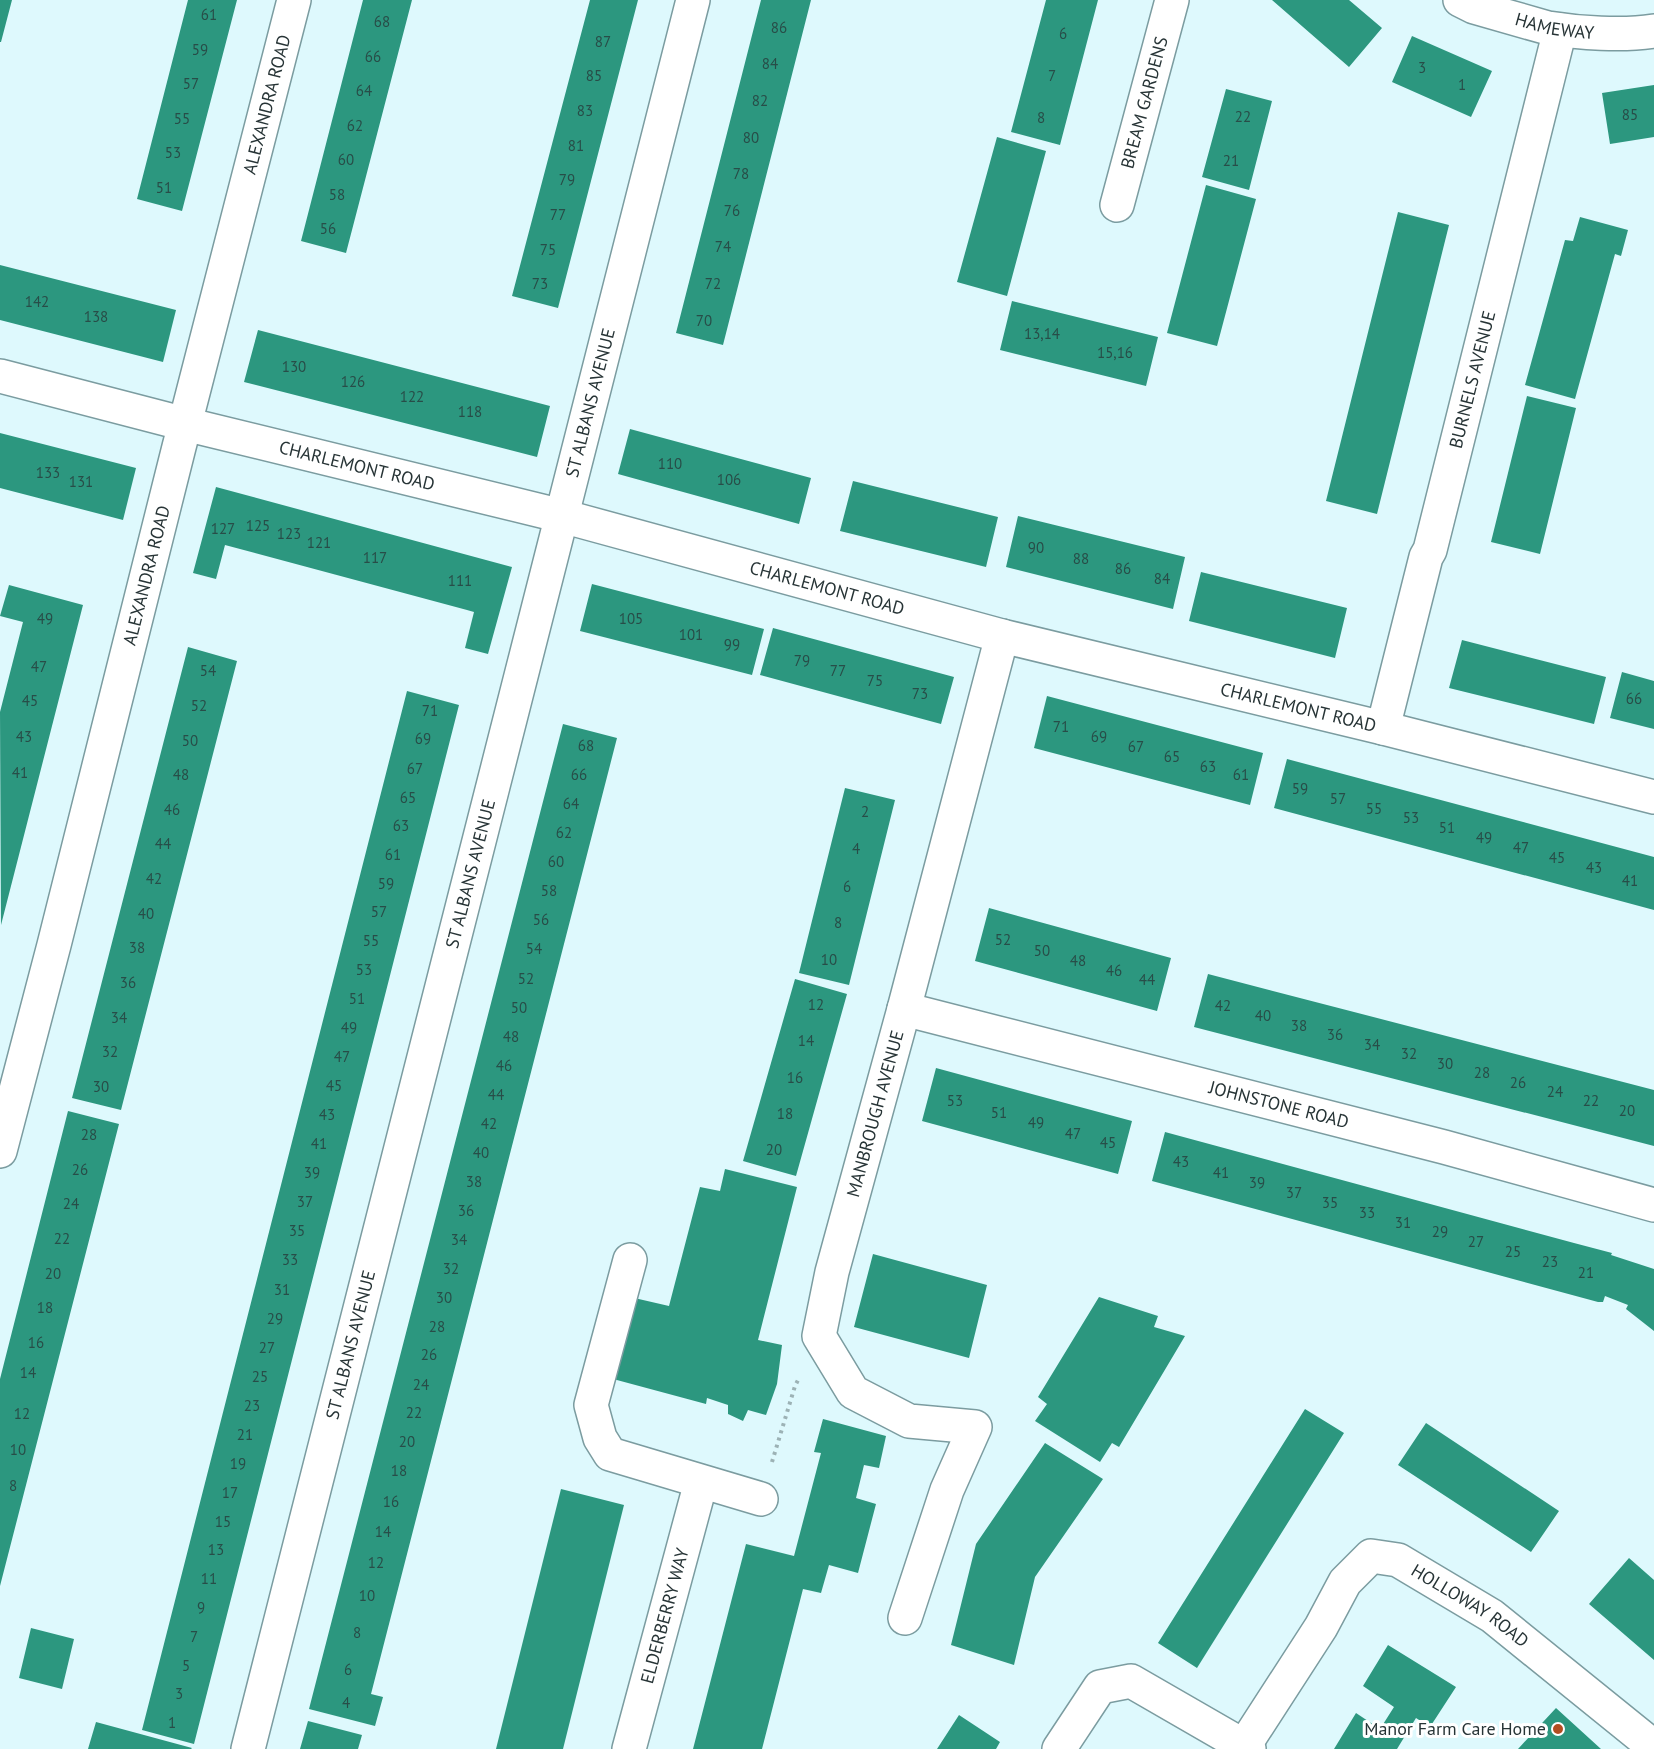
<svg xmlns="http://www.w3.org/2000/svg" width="1654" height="1749" font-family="'PT Sans',sans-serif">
<rect width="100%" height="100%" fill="#def9fd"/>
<path fill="#2c977f" d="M0 0H12L1 42H0Z
M188 0H237L182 211 137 199Z
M363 0H412L346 253 301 241Z
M590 0H638L558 308 512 296Z
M761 0H811L723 345 676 333Z
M1046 0H1098L1060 145 1011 132Z
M1272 0H1349L1382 28 1349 67Z
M1412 36 1492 71 1471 117 1392 82Z
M1654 85V137L1610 144 1602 93Z
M1226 89 1272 101 1249 190 1202 177Z
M997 137 1046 151 1007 296 957 282Z
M1206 185 1256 199 1217 346 1167 333Z
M1398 212 1449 225 1377 514 1326 501Z
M1580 217 1628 230 1621 256 1615 254 1575 399 1525 385 1565 240 1573 241Z
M0 265 176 310 163 362 0 320Z
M1012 301 1158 337 1146 386 1000 350Z
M258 330 550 406 537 457 244 382Z
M1527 396 1576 408 1540 554 1491 542Z
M630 429 811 478 799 524 618 474Z
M0 433 136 468 123 520 0 488Z
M853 481 998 517 986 567 840 531Z
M216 487 512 567 488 654 465 648 474 612 467 610 225 545 216 579 193 573Z
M1018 516 1185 557 1173 609 1006 567Z
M1201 572 1347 608 1335 658 1189 621Z
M592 584 764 629 752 675 580 631Z
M9 585 83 605 1 925 0 712 23 622 0 616Z
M773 628 954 677 941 724 760 675Z
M1462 640 1606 677 1594 724 1449 688Z
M188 647 237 661 121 1110 72 1098Z
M1622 672 1654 681V729L1610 718Z
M407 691 459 705 194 1744 142 1730Z
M1047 696 1263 753 1250 805 1034 748Z
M563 724 617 738 371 1694 383 1697 375 1726 309 1709Z
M1287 759 1654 857V910L1274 808Z
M845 788 895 800 849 985 799 973Z
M989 908 1171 958 1157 1011 975 961Z
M1208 974 1654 1090V1146L1194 1027Z
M795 979 847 994 796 1176 743 1161Z
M936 1068 1132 1121 1118 1174 922 1121Z
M68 1111 119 1124 0 1586V1379Z
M1165 1132 1574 1243 1612 1253 1611 1255 1654 1269V1331L1626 1309 1628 1305 1605 1296 1603 1302H1598L1152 1181Z
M725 1169 797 1187 758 1340 782 1345 777 1384 766 1415 748 1410 743 1421 728 1414V1405L707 1398 706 1404 602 1376 630 1297 669 1306 700 1187 720 1191Z
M873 1254 987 1285 969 1358 854 1327Z
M1099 1297 1158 1316 1154 1327 1185 1336 1119 1447 1112 1443 1100 1462 1035 1421 1047 1404 1038 1397Z
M1305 1409 1344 1433 1197 1668 1158 1643Z
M823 1419 886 1436 879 1468 864 1465 856 1498 876 1504 858 1573 829 1565 821 1593 803 1589 762 1749H693L746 1544 794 1556 821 1453 814 1452Z
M1426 1423 1559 1511 1531 1552 1398 1465Z
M1045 1443 1103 1479 1035 1577 1014 1665 951 1645 976 1544Z
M561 1489 624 1505 563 1749H496Z
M1629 1558 1654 1580V1660L1589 1604Z
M31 1628 74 1639 62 1689 19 1678Z
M1388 1645 1456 1687 1430 1727 1416 1718 1397 1749H1334L1356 1713 1380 1729 1394 1707 1363 1686Z
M1556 1708 1601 1749H1518Z
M959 1715 1000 1742 996 1749H937Z
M308 1721 362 1735 358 1749H300Z
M96 1722 192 1748 191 1749H88Z"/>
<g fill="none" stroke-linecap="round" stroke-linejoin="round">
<defs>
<g id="minor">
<path id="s1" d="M1460 0 1474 7 1548 28C1579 33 1623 36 1654 31"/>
<path id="s2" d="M1117 205 1172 0"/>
<path id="s3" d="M0 376 185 424 562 516 1002 636 1383 728 1654 797"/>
<path id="s4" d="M1383 728 1426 557 1430 550 1560 30"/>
<path id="s5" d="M904 1009 1444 1147 1654 1205"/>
<path id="s6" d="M0 1151 54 945 179 447 294 0"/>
<path d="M630 1260 591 1405 600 1438 610 1454 761 1499"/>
<path id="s7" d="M905 1618 947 1490 975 1427 909 1421 853 1392 819 1336 832 1272 904 1009 1002 636"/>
<path id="s8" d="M1244 1746 1321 1627 1345 1582 1371 1556 1398 1560 1492 1616 1654 1747"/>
<path id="s9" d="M248 1749 693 0"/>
<path id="s10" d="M629 1749 701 1482"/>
<path d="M1059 1749 1100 1687 1131 1681 1249 1749"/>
</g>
</defs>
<use href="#minor" stroke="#7b9ca0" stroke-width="36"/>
<path stroke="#9cb2b5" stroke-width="4" stroke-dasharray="3 4.5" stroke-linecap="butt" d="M772 1462 795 1386 799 1378"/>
<use href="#minor" stroke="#fff" stroke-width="33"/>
</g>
<circle fill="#b24d21" stroke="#fff" stroke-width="2" cx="1558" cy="1729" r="6"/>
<g text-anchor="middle" stroke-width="6" stroke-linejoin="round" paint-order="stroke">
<g font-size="15" fill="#284d48">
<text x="209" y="20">61</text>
<text x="382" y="27">68</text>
<text x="779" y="33">86</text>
<text x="1063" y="39">6</text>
<text x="603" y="47">87</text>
<text x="200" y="55">59</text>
<text x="373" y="62">66</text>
<text x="770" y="69">84</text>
<text x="1422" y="73">3</text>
<text x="594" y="81">85</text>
<text x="1052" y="81">7</text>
<text x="191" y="89">57</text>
<text x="1462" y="90">1</text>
<text x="364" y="96">64</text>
<text x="760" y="106">82</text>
<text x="585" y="116">83</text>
<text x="1630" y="120">85</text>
<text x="1243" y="122">22</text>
<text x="1041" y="123">8</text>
<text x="182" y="124">55</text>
<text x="355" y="131">62</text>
<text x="751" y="143">80</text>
<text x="576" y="151">81</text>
<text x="173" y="158">53</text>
<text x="346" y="165">60</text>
<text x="1231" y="166">21</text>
<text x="741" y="179">78</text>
<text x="567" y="185">79</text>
<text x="164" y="193">51</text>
<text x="337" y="200">58</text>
<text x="732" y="216">76</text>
<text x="558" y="220">77</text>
<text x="328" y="234">56</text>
<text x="723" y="252">74</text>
<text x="548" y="255">75</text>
<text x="540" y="289">73</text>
<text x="713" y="289">72</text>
<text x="37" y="307">142</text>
<text x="96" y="322">138</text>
<text x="704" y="326">70</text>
<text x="1042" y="339">13,14</text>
<text x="1115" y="358">15,16</text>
<text x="294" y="372">130</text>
<text x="353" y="387">126</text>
<text x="412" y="402">122</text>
<text x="470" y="417">118</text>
<text x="670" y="469">110</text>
<text x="48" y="478">133</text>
<text x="729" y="485">106</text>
<text x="81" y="487">131</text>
<text x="258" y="531">125</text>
<text x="223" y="534">127</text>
<text x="289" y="539">123</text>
<text x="319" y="548">121</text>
<text x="1036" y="553">90</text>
<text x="375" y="563">117</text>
<text x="1081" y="564">88</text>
<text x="1123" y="574">86</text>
<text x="1162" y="584">84</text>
<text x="460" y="586">111</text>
<text x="45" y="624">49</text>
<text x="631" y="624">105</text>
<text x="691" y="640">101</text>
<text x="732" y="650">99</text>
<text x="802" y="666">79</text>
<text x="39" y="672">47</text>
<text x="208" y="676">54</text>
<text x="838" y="676">77</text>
<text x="875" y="686">75</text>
<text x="920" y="699">73</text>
<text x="1634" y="704">66</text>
<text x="30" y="706">45</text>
<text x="199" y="711">52</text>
<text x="430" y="716">71</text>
<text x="1061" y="732">71</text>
<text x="24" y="742">43</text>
<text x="1099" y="742">69</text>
<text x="423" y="744">69</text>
<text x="190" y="746">50</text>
<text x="586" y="751">68</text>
<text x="1136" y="752">67</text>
<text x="1172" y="762">65</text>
<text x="1208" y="772">63</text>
<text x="415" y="774">67</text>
<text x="20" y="778">41</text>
<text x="181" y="780">48</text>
<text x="579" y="780">66</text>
<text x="1241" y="780">61</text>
<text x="1300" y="794">59</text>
<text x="408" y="803">65</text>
<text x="1338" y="804">57</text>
<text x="571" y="809">64</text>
<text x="1374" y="814">55</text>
<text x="172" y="815">46</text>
<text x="865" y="817">2</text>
<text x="1411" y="823">53</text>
<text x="401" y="831">63</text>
<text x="1447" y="833">51</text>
<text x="564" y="838">62</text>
<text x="1484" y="843">49</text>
<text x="163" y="849">44</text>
<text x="1521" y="853">47</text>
<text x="856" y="854">4</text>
<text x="393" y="860">61</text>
<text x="1557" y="863">45</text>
<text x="556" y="867">60</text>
<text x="1594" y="873">43</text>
<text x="154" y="884">42</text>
<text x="1630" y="886">41</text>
<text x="386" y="889">59</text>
<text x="847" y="892">6</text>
<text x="549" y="896">58</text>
<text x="379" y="917">57</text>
<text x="146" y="919">40</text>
<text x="541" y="925">56</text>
<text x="838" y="928">8</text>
<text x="1003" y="945">52</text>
<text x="371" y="946">55</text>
<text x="137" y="953">38</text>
<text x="534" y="954">54</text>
<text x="1042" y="956">50</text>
<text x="829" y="965">10</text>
<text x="1078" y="966">48</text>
<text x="364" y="975">53</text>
<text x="1114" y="976">46</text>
<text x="526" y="984">52</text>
<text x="1147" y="985">44</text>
<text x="128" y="988">36</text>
<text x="357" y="1004">51</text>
<text x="816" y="1010">12</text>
<text x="1223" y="1011">42</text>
<text x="519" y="1013">50</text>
<text x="1263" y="1021">40</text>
<text x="119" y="1023">34</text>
<text x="1299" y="1031">38</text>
<text x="349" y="1033">49</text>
<text x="1335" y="1040">36</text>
<text x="511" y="1042">48</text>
<text x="806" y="1046">14</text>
<text x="1372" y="1050">34</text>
<text x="110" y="1057">32</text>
<text x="1409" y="1059">32</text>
<text x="342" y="1062">47</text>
<text x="1445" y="1069">30</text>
<text x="504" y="1071">46</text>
<text x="1482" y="1078">28</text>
<text x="795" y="1083">16</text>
<text x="1518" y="1088">26</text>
<text x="334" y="1091">45</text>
<text x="101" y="1092">30</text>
<text x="1555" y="1097">24</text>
<text x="496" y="1100">44</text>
<text x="955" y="1106">53</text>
<text x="1591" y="1106">22</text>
<text x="1627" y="1116">20</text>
<text x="999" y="1118">51</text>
<text x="785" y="1119">18</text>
<text x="327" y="1120">43</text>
<text x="1036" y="1128">49</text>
<text x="489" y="1129">42</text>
<text x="1073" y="1139">47</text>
<text x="89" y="1140">28</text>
<text x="1108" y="1148">45</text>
<text x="319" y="1149">41</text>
<text x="774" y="1155">20</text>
<text x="481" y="1158">40</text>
<text x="1181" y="1167">43</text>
<text x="80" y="1175">26</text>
<text x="312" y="1178">39</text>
<text x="1221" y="1178">41</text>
<text x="474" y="1187">38</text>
<text x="1257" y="1188">39</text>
<text x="1294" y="1198">37</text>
<text x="305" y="1207">37</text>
<text x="1330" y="1208">35</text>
<text x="71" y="1209">24</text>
<text x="466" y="1216">36</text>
<text x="1367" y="1218">33</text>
<text x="1403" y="1228">31</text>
<text x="297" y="1236">35</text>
<text x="1440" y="1237">29</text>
<text x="62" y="1244">22</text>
<text x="459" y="1245">34</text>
<text x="1476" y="1247">27</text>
<text x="1513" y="1257">25</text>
<text x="290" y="1265">33</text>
<text x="1550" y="1267">23</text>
<text x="451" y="1274">32</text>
<text x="1586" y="1278">21</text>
<text x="53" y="1279">20</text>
<text x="282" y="1295">31</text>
<text x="444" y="1303">30</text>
<text x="45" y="1313">18</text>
<text x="275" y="1324">29</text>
<text x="437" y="1332">28</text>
<text x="36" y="1348">16</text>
<text x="267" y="1353">27</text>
<text x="429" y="1360">26</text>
<text x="28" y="1378">14</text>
<text x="260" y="1382">25</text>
<text x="421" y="1390">24</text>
<text x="252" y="1411">23</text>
<text x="414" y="1418">22</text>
<text x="22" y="1419">12</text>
<text x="245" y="1440">21</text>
<text x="407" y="1447">20</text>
<text x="18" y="1455">10</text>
<text x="238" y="1469">19</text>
<text x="399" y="1476">18</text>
<text x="13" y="1491">8</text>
<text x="230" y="1498">17</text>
<text x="391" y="1507">16</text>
<text x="223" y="1527">15</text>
<text x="383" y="1537">14</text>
<text x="216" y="1555">13</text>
<text x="376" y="1568">12</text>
<text x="209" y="1584">11</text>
<text x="367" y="1601">10</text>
<text x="201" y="1613">9</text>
<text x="357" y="1638">8</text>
<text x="194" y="1642">7</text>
<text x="186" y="1671">5</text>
<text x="348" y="1675">6</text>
<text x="179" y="1699">3</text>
<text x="346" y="1708">4</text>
<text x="172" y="1728">1</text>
</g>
<g font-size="18" fill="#273436" stroke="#fff">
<text dy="6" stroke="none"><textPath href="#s1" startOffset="99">HAMEWAY</textPath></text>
<text dy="6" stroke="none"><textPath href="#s2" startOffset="106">BREAM GARDENS</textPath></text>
<text dy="6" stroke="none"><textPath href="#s6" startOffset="1080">ALEXANDRA ROAD</textPath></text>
<text dy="6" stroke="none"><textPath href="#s4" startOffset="360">BURNELS AVENUE</textPath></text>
<text dy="6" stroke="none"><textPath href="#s9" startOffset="1389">ST ALBANS AVENUE</textPath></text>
<text dy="6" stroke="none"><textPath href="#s3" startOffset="368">CHARLEMONT ROAD</textPath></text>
<text dy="6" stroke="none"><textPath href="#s6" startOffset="594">ALEXANDRA ROAD</textPath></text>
<text dy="6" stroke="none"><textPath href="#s3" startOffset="854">CHARLEMONT ROAD</textPath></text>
<text dy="6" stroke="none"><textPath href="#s3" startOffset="1340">CHARLEMONT ROAD</textPath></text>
<text dy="6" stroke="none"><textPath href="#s9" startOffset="903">ST ALBANS AVENUE</textPath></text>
<text dy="6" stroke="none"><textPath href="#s5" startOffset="387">JOHNSTONE ROAD</textPath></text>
<text dy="6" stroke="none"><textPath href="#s7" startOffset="628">MANBROUGH AVENUE</textPath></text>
<text dy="6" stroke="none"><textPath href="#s9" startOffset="417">ST ALBANS AVENUE</textPath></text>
<text dy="6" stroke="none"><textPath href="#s8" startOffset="342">HOLLOWAY ROAD</textPath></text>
<text dy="6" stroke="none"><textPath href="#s10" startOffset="138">ELDERBERRY WAY</textPath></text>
</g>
<g font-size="18" fill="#273436" stroke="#fff" text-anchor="end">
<text x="1546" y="1735">Manor Farm Care Home</text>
</g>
</g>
</svg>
